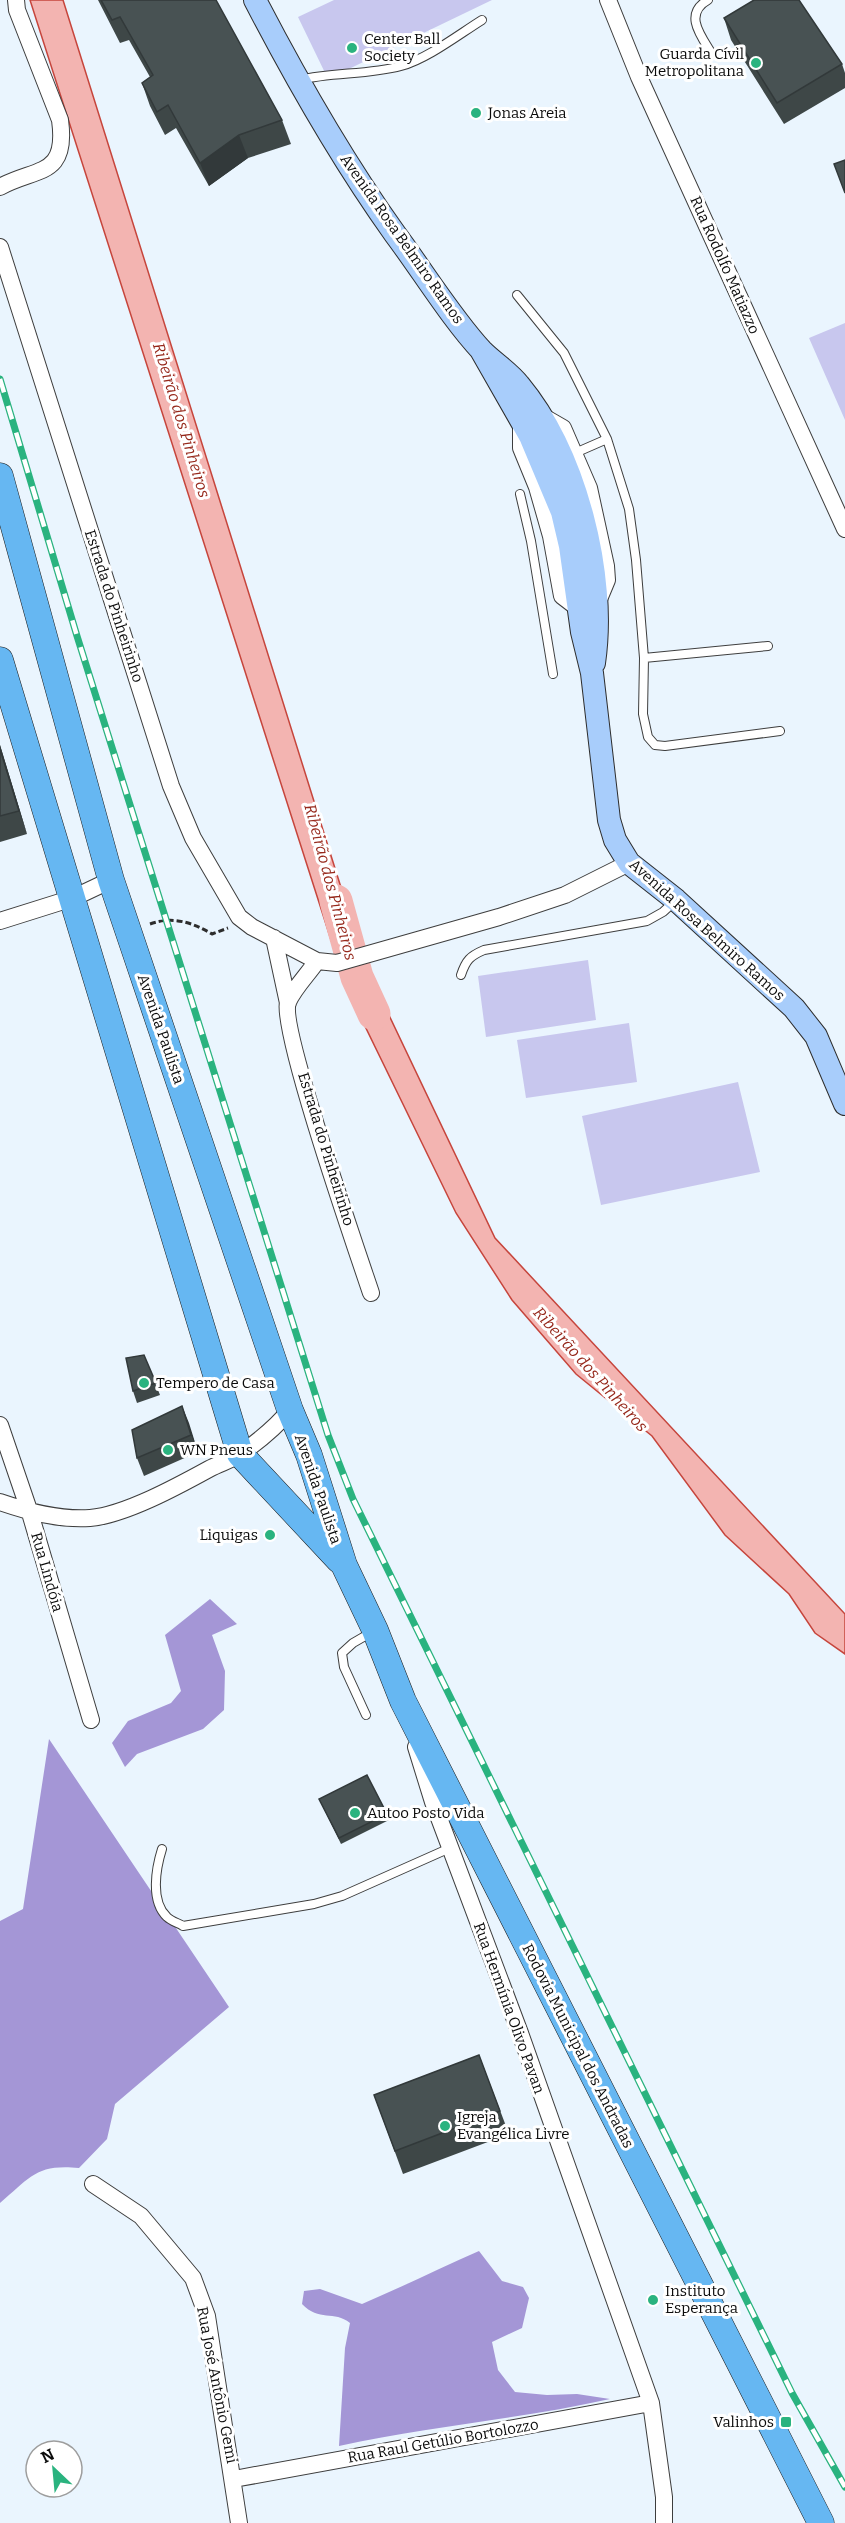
<svg xmlns="http://www.w3.org/2000/svg" width="845" height="2523" font-family="Bitter,serif">
<rect width="100%" height="100%" fill="#eaf5fe"/>
<path fill="#a496d6" d="M210 1599 237 1624 212 1635 225 1671 224 1710 203 1729 137 1754 125 1767 112 1743 128 1721 171 1703 181 1691 165 1635Z
M49 1739 229 2007 115 2104 107 2139 79 2168C36 2164 31 2177 0 2203V1921L23 1909Z
M479 2251 502 2281 523 2287 529 2298 522 2328 492 2342 498 2370 515 2392 547 2395 577 2394 610 2399C521 2419 429 2426 339 2446L345 2348 350 2323C334 2310 319 2322 302 2304L304 2291 320 2289 362 2304C402 2287 440 2268 479 2251Z"/>
<path fill="#c8c7ee" d="M334 0H492L328 79 298 17Z
M845 323V420L809 338Z
M588 960 596 1020 486 1037 478 976Z
M629 1023 637 1082 526 1098 517 1040Z
M738 1082 760 1172 601 1205 582 1116Z"/>
<path fill="#f3b4b1" stroke="#c6453c" stroke-width="1.5" d="M30 0H63L359 945 332 943Z
M367 969 495 1238 845 1614V1654L815 1633 789 1594 725 1535 652 1436 576 1374 512 1300 456 1213 342 979Z"/>
<g fill="none" stroke-linecap="round" stroke-linejoin="round">
<path stroke="#f3b4b1" stroke-width="33" d="M336 901 357 977 374 1014"/>
<defs>
<path id="lane" d="M708 0C683 14 701 36 712 54
M299 80C333 72 368 75 401 66 427 59 458 35 482 20
M517 295 564 353 607 439 575 453
M607 439 629 509 636 560 644 658 643 714 648 737 655 745 665 746 780 731
M520 494 531 541 553 674
M644 658 768 646
M461 975C466 960 470 956 484 950L647 921 663 912 676 900
M366 1715 344 1667 342 1653 353 1643 372 1632
M162 1849C156 1868 150 1901 167 1917 171 1921 178 1923 183 1926L314 1904 342 1896 450 1848"/>
<path id="street" d="M608 0 639 77 845 529
M0 187C36 167 68 178 60 120L17 10 16 0
M0 247 171 786 193 838 239 917 252 927 317 961 337 963 499 917 565 895 629 863
M537 413 563 428 589 488 606 566 607 580 597 604 579 609 562 596 551 536 537 487 521 448V420Z
M0 921 73 898 111 880
M274 938 288 1003
M317 961C309 973 294 988 288 1002 279 1026 358 1254 371 1293
M0 1425 30 1513 91 1720
M0 1502C29 1512 59 1520 90 1518 125 1515 178 1486 209 1469 220 1463 232 1460 242 1453 260 1440 277 1426 290 1410
M416 1747 433 1802 520 2033 651 2403 664 2497V2523
M93 2184 141 2216 193 2278 207 2316 239 2523
M234 2479 651 2403"/>
<path id="secondary" d="M255 0C297 81 342 160 395 234 422 270 452 319 482 351 494 363 509 372 519 385 576 454 607 575 594 663
M481 350 530 436 562 512 570 546 582 632 592 673 609 820 615 840 629 863 676 900 794 1008 816 1036 845 1104"/>
<path id="primary" d="M0 476 111 880 290 1410 309 1455 344 1565 375 1630 403 1701 821 2523
M0 660 240 1454 339 1560"/>
</defs>
<use href="#lane" stroke="#3e3e3e" stroke-width="10"/>
<use href="#street" stroke="#3e3e3e" stroke-width="18"/>
<use href="#secondary" stroke="#2d2d2d" stroke-width="24"/>
<use href="#primary" stroke="#1c1c1c" stroke-width="27"/>
<path stroke="#2d2d2d" stroke-width="3" stroke-dasharray="6 3" stroke-linecap="butt" d="M150 924C172 916 192 922 212 934L228 928"/>
<use href="#lane" stroke="#fff" stroke-width="8"/>
<use href="#street" stroke="#fff" stroke-width="16"/>
<use href="#secondary" stroke="#a8cdfb" stroke-width="22"/>
<use href="#primary" stroke="#66b7f2" stroke-width="26"/>
<defs>
<path id="rail" d="M0 379 77 636 328 1435 353 1499 792 2393 845 2487"/>
</defs>
<use href="#rail" stroke="#2ab37f" stroke-width="7"/>
<use href="#rail" stroke="#fff" stroke-width="4.5" stroke-dasharray="14" stroke-linecap="butt"/>
</g>
<path fill="#3e4747" d="M98 0H101L282 120 291 144 248 158 209 186 176 128 165 135 150 106 142 83 150 77 129 40 120 43Z
M724 18 842 64 845 73V88L784 124 731 40Z
M0 745 27 834 0 842Z
M144 1355 160 1395 137 1403 133 1391Z
M182 1406 198 1452 144 1476 137 1458Z
M319 1799 387 1814 389 1820 341 1844Z
M479 2055 509 2134 403 2174 374 2095Z"/>
<path fill="#32393a" d="M239 135 248 158 209 186 200 163Z
M0 745 27 834 19 811 0 749Z
M182 1406 189 1423 198 1452 191 1435Z"/>
<path fill="#485253" stroke="#32393a" stroke-width="1.5" d="M101 0H216L282 120 239 135 200 163 168 105 157 112 142 83 153 75 120 17 112 20Z
M754 0H799L842 64 777 103 724 18Z
M845 160V193L834 164Z
M0 749 19 811 0 816Z
M144 1355 156 1383 133 1391 126 1358Z
M182 1406 191 1435 137 1458 132 1430Z
M367 1775 387 1814 339 1838 319 1799Z
M479 2055 500 2111 395 2151 374 2095Z"/>
<g fill="#2ab37f" stroke="#fff" stroke-width="2">
<circle cx="352" cy="48" r="6"/>
<circle cx="756" cy="63" r="6"/>
<circle cx="476" cy="113" r="6"/>
<circle cx="144" cy="1383" r="6"/>
<circle cx="168" cy="1450" r="6"/>
<circle cx="270" cy="1535" r="6"/>
<circle cx="355" cy="1813" r="6"/>
<circle cx="445" cy="2126" r="6"/>
<circle cx="653" cy="2300" r="6"/>
<rect x="780" y="2416" width="12" height="12" rx="3"/>
</g>
<g text-anchor="middle" stroke-width="6" stroke-linejoin="round" paint-order="stroke">
<g font-size="15" fill="#0b0b0b" stroke="#fff" text-anchor="start">
<text x="364" y="44">Center Ball<tspan x="364" dy="17">Society</tspan></text>
<text x="744" y="59" text-anchor="end">Guarda Cívil<tspan x="744" dy="17">Metropolitana</tspan></text>
<text x="488" y="118">Jonas Areia</text>
<text x="156" y="1388">Tempero de Casa</text>
<text x="180" y="1455">WN Pneus</text>
<text x="258" y="1540" text-anchor="end">Liquigas</text>
<text x="367" y="1818">Autoo Posto Vida</text>
<text x="457" y="2122">Igreja<tspan x="457" dy="17">Evangélica Livre</tspan></text>
<text x="665" y="2296">Instituto<tspan x="665" dy="17">Esperança</tspan></text>
<text x="774" y="2427" text-anchor="end">Valinhos</text>
</g>
<g font-size="15" fill="#0b0b0b" stroke="#fff">
<text transform="translate(402 239) rotate(55)" y="5">Avenida Rosa Belmiro Ramos</text>
<text transform="translate(725 265) rotate(66)" y="5">Rua Rodolfo Matiazzo</text>
<text transform="translate(114 606) rotate(72)" y="5">Estrada do Pinheirinho</text>
<text transform="translate(707 930) rotate(42)" y="5">Avenida Rosa Belmiro Ramos</text>
<text transform="translate(161 1029) rotate(71)" y="5">Avenida Paulista</text>
<text transform="translate(326 1149) rotate(73)" y="5">Estrada do Pinheirinho</text>
<text transform="translate(318 1489) rotate(71)" y="5">Avenida Paulista</text>
<text transform="translate(47 1572) rotate(74)" y="5">Rua Lindóia</text>
<text transform="translate(509 2008) rotate(70)" y="5">Rua Hermínia Olivo Pavan</text>
<text transform="translate(578 2046) rotate(63)" y="5">Rodovia Municipal dos Andradas</text>
<text transform="translate(217 2385) rotate(79)" y="5">Rua José Antônio Gemi</text>
<text transform="translate(443 2441) rotate(-10)" y="5">Rua Raul Getúlio Bortolozzo</text>
</g>
<g font-size="16" font-style="italic" fill="#96281b" stroke="#fff">
<text transform="translate(182 420) rotate(73)" y="6">Ribeirão dos Pinheiros</text>
<text transform="translate(331 882) rotate(75)" y="6">Ribeirão dos Pinheiros</text>
<text transform="translate(591 1369) rotate(48)" y="6">Ribeirão dos Pinheiros</text>
</g>
</g>
<g transform="translate(54 2469) rotate(334)"><circle r="28" fill="#ffffff" stroke="#9d9d9d" stroke-width="1.5"/>
<path d="M0-4.5L10 22L0 15L-10 22Z" fill="#2ab37f"/>
<text y="-9" font-size="16" font-weight="bold" text-anchor="middle" fill="#0b0b0b">N</text>
</g>
</svg>
